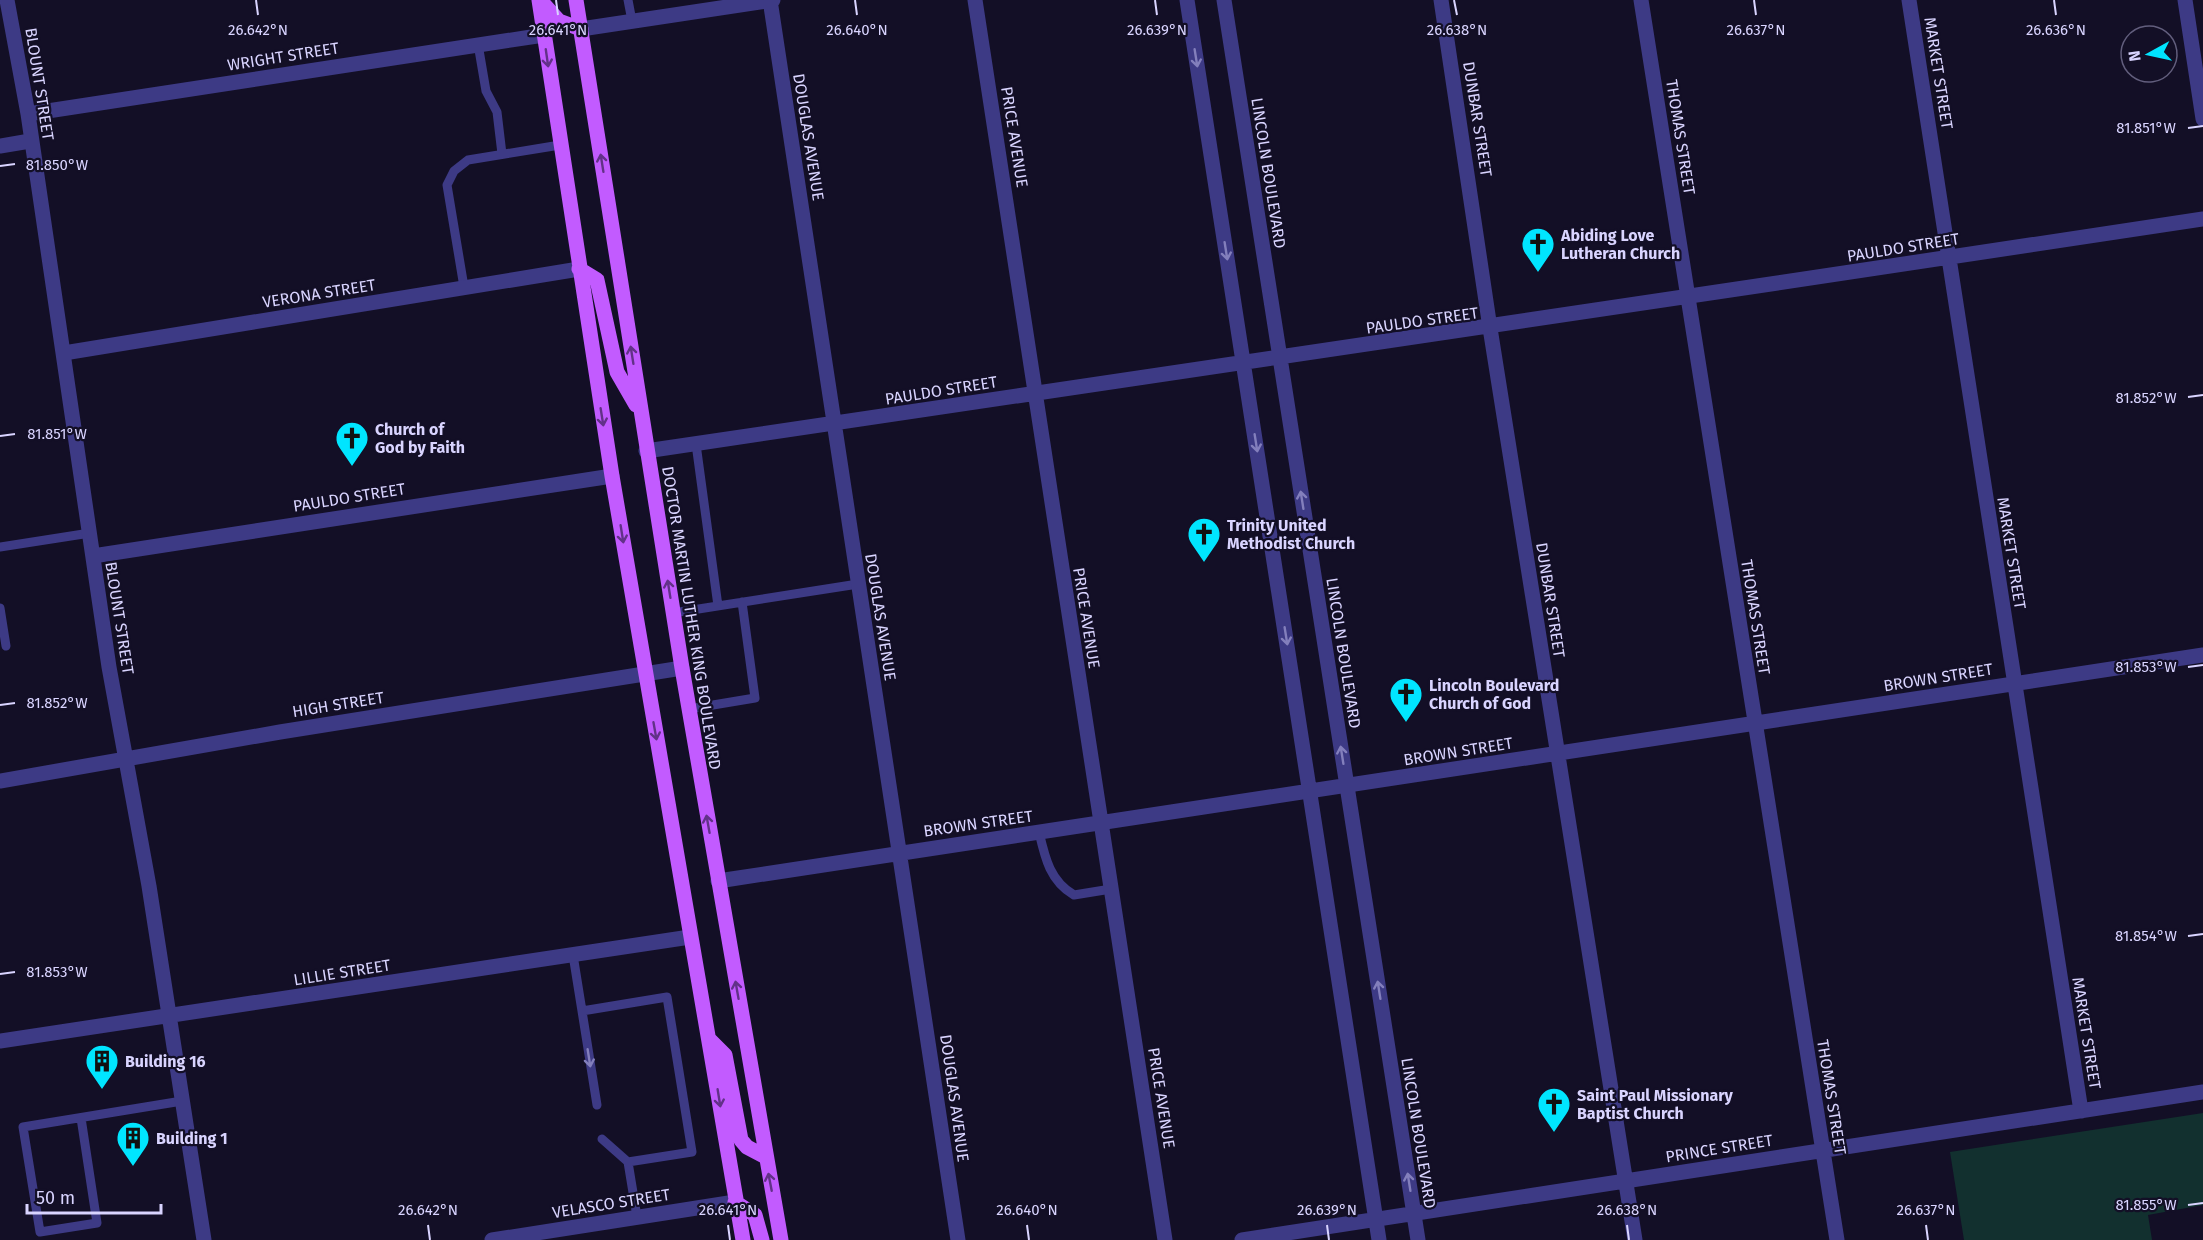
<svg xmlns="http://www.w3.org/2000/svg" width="2203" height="1240" font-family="'Fira Sans',sans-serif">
<rect width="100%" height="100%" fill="#130f26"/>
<path fill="#12302f" d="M2203 1113V1205L2148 1215 2152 1240H1964L1950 1152Z"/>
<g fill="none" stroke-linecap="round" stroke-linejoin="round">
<path stroke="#3d3a85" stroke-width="9" d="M628 0 632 21
M478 44 486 91 497 112 502 154
M464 287 447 185 454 171 468 160 560 145
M696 444 718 606
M0 547 90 533
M0 608 6 646
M673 613 858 584
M689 709 755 698 742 602
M1039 832C1045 858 1050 881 1074 895L1111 889
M573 955 582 1011 667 997 692 1152 628 1162 637 1217
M582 1011 597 1105
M81 1118 97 1223 40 1232 23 1127 182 1101
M602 1139 628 1162"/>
<path stroke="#3d3a85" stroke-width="15" d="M7 0 28 114 109 667 149 886 204 1240
M770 0 958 1240
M975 0 1165 1240
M1187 0 1379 1240
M1224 0 1418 1240
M1441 0 1490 328 1635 1240
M1641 0 1837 1240
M1909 0 2081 1111
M2185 0 2203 119
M581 29 773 0
M28 114 544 35
M0 146 30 141
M64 353 579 269
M646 451C1166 378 1684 296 2203 219
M93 556 612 476
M0 781 280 732 682 668
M718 881 2203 655
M0 1041 690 937
M492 1240 735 1202
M1242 1240 2203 1092"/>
<path stroke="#c25bff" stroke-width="15" d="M539 0 612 476 743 1240
M540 0 559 21 581 29
M576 0 682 668 781 1240
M579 269 597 280 617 372 636 405
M710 1040 725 1055 741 1140 747 1147 766 1157
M735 1202 755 1215 762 1240"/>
</g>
<defs><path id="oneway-shaft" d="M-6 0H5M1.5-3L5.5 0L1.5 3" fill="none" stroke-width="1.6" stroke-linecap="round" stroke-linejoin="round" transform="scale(1.5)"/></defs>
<g stroke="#623188">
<use href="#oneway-shaft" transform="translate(547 58) rotate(82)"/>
<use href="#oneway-shaft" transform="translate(602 163) rotate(-99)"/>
<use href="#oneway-shaft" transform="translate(632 355) rotate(-99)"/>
<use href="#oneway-shaft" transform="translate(602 417) rotate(81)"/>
<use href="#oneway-shaft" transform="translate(622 534) rotate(81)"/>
<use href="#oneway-shaft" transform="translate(669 589) rotate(-99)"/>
<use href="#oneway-shaft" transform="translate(655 731) rotate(80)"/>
<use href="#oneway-shaft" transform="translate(708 824) rotate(-100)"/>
<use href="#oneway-shaft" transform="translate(737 990) rotate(-100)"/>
<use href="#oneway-shaft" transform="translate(719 1098) rotate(81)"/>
<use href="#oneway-shaft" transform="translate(770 1182) rotate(-101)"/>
</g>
<g stroke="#837fbc">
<use href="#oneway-shaft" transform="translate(1196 58) rotate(81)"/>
<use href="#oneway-shaft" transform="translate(1226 251) rotate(81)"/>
<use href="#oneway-shaft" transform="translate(1256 443) rotate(81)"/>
<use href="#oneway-shaft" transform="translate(1302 500) rotate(-99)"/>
<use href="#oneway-shaft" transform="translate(1286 636) rotate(81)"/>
<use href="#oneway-shaft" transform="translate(1342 755) rotate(-99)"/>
<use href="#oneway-shaft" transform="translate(1379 990) rotate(-99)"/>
<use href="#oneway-shaft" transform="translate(589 1058) rotate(81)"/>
<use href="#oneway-shaft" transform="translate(1409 1182) rotate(-99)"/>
</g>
<path fill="none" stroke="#d9d4ff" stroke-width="2" d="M256 0 258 15M556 0 558 15M855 0 857 15M1155 0 1157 15M1454 0 1457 15M1754 0 1756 15M2054 0 2056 15M2188 128 2203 126M0 166 15 164M2188 397 2203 395M0 436 15 434M2188 667 2203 665M0 705 15 703M2188 936 2203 934M0 974 15 972M2188 1205 2203 1203M428 1225 430 1240M728 1225 730 1240M1027 1225 1029 1240M1327 1225 1329 1240M1627 1225 1629 1240M1926 1225 1928 1240"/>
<defs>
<symbol id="church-pin" viewBox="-11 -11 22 30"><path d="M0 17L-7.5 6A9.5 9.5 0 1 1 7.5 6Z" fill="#00e5ff" stroke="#130f26"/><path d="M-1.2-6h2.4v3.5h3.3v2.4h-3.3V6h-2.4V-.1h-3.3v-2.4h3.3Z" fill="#111"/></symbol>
<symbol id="building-pin" viewBox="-11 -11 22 30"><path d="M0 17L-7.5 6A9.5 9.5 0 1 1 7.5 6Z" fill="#00e5ff" stroke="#130f26"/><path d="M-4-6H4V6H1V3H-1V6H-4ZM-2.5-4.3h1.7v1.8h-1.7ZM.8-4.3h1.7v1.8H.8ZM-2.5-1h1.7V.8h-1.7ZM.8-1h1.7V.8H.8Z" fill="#111"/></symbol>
</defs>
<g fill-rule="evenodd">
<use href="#church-pin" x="1519" y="225" width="38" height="52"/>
<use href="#church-pin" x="333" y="419" width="38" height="52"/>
<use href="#church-pin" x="1185" y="515" width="38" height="52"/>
<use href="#church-pin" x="1387" y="675" width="38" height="52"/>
<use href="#building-pin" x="83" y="1042" width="38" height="52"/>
<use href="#church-pin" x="1535" y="1085" width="38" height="52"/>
<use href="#building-pin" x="114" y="1119" width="38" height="52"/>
</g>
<g text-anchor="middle" stroke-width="4.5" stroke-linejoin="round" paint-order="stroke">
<g font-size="16" fill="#d9d4ff" stroke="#130f26">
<text transform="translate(283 56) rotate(-9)" y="6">WRIGHT STREET</text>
<text transform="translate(1939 73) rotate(81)" y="6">MARKET STREET</text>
<text transform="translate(40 84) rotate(81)" y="6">BLOUNT STREET</text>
<text transform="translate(1478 119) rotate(81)" y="6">DUNBAR STREET</text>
<text transform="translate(809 137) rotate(81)" y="6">DOUGLAS AVENUE</text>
<text transform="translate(1015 137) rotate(81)" y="6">PRICE AVENUE</text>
<text transform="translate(1681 137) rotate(81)" y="6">THOMAS STREET</text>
<text transform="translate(1269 173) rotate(81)" y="6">LINCOLN BOULEVARD</text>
<text transform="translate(1903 247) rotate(-9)" y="6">PAULDO STREET</text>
<text transform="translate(319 293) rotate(-9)" y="6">VERONA STREET</text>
<text transform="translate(1422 320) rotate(-8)" y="6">PAULDO STREET</text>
<text transform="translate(941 390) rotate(-9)" y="6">PAULDO STREET</text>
<text transform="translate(349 497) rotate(-9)" y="6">PAULDO STREET</text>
<text transform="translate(2012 553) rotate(81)" y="6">MARKET STREET</text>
<text transform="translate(1551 600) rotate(81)" y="6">DUNBAR STREET</text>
<text transform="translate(881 617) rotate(81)" y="6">DOUGLAS AVENUE</text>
<text transform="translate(1756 617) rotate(81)" y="6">THOMAS STREET</text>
<text transform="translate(120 618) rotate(81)" y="6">BLOUNT STREET</text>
<text transform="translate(692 618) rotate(81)" y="6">DOCTOR MARTIN LUTHER KING BOULEVARD</text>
<text transform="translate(1087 618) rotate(81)" y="6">PRICE AVENUE</text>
<text transform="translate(1344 653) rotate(81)" y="6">LINCOLN BOULEVARD</text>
<text transform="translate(1938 677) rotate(-9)" y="6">BROWN STREET</text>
<text transform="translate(338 704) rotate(-9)" y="6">HIGH STREET</text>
<text transform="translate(1458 751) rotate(-9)" y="6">BROWN STREET</text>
<text transform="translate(978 823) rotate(-8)" y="6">BROWN STREET</text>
<text transform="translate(342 972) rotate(-9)" y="6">LILLIE STREET</text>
<text transform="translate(2087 1033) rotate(81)" y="6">MARKET STREET</text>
<text transform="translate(1832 1097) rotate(81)" y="6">THOMAS STREET</text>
<text transform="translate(955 1098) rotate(82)" y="6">DOUGLAS AVENUE</text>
<text transform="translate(1162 1098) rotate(81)" y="6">PRICE AVENUE</text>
<text transform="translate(1419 1133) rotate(81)" y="6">LINCOLN BOULEVARD</text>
<text transform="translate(1719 1148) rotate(-9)" y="6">PRINCE STREET</text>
<text transform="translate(611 1203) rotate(-9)" y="6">VELASCO STREET</text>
</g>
<g font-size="16" font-weight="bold" fill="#d9d4ff" stroke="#130f26" text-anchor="start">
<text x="1561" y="241">Abiding Love<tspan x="1561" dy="18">Lutheran Church</tspan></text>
<text x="375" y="435">Church of<tspan x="375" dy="18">God by Faith</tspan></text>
<text x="1227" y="531">Trinity United<tspan x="1227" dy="18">Methodist Church</tspan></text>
<text x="1429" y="691">Lincoln Boulevard<tspan x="1429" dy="18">Church of God</tspan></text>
<text x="125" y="1067">Building 16</text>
<text x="1577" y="1101">Saint Paul Missionary<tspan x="1577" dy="18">Baptist Church</tspan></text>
<text x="156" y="1144">Building 1</text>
</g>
</g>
<g font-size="15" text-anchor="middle" fill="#d9d4ff" stroke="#130f26" stroke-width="4.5" stroke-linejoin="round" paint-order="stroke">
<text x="258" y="35">26.642°N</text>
<text x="558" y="35">26.641°N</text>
<text x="857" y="35">26.640°N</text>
<text x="1157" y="35">26.639°N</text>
<text x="1457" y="35">26.638°N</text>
<text x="1756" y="35">26.637°N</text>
<text x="2056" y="35">26.636°N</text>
<text x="2146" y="133">81.851°W</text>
<text x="57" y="170">81.850°W</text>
<text x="2146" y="403">81.852°W</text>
<text x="57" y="439">81.851°W</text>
<text x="2146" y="672">81.853°W</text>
<text x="57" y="708">81.852°W</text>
<text x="2146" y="941">81.854°W</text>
<text x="57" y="977">81.853°W</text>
<text x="2146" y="1210">81.855°W</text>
<text x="428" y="1215">26.642°N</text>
<text x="728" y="1215">26.641°N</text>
<text x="1027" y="1215">26.640°N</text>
<text x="1327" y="1215">26.639°N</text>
<text x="1627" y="1215">26.638°N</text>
<text x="1926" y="1215">26.637°N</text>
</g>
<g transform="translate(2149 54) rotate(262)"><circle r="28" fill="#130f26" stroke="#625e7d" stroke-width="1.5"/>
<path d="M0-4.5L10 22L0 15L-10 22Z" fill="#00e5ff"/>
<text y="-9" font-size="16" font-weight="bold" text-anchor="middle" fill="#d9d4ff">N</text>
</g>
<path d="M27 1204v9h134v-9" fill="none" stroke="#d9d4ff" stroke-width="3"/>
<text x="36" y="1204" font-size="18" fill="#d9d4ff" stroke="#130f26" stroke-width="4.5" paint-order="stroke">50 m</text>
</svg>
